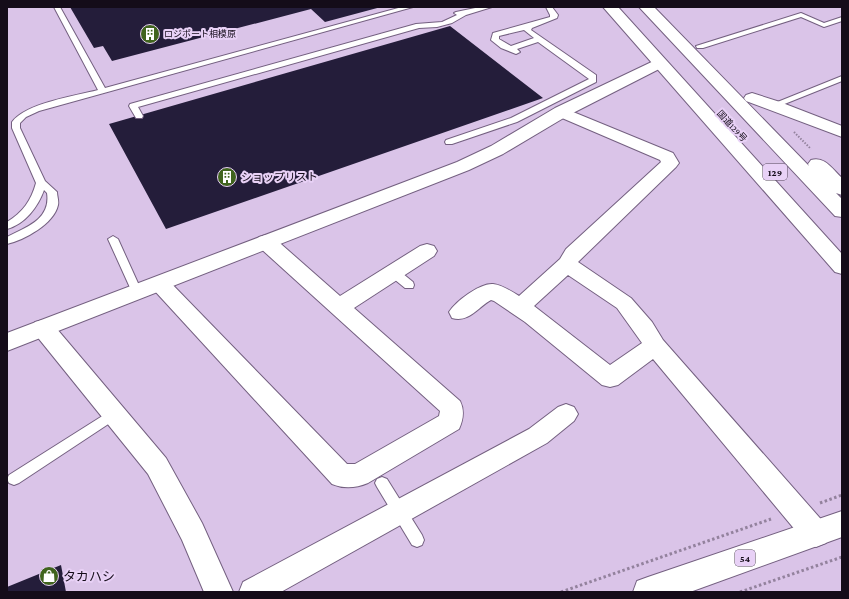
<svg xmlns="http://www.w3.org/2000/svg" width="849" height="599" font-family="'Crimson Pro','Noto Sans JP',serif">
<rect width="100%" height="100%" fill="#dac4e8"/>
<path fill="#241d3a" d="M70 7H381L325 22 311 9 112 61 103 46 94 48Z
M450 26 543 98 166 229 109 124Z
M61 565 66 592H7V587Z"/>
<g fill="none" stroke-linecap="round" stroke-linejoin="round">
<defs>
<path id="lane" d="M54 7H60L105 88 402 7H413L39 111 26 117 20 123V128L45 181 57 192C57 196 59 201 58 205 54 224 24 240 7 244V237C27 227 51 219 47 193L44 190C38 207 25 224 7 229V222C23 212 31 201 36 183L12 128V122C26 103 75 96 98 90Z
M480 7H492L466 15 452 23 437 27 419 28 138 107 143 116 142 118H136L129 106 130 104 416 24 442 22 457 15 454 13 456 12Z
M546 7H552L558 15 557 18 532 28 531 30 596 75V82L517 122 452 144H446L445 142 446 140 511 118 589 79 538 42 517 49 520 52 516 54 501 48 491 40 493 33 550 17V15ZM524 30 534 38 511 46 499 39V36Z
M801 13 824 23 842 17V21L824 27 801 17 703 48H697L696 46Z
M842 76V81L777 107H771L770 105Z
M113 236 118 239 142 292 141 295H133L132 292 108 239Z
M393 268 397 269 413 282 414 285 413 288H405L389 275 388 272 389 269Z
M115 408 119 409 121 413 119 417 19 483 14 485 9 483 7 479 9 475Z
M382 477 387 479 422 535 424 540 422 545 417 547 412 545 377 487 375 483 377 479Z"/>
<path id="street" d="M752 93 780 102 842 126V137L746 101 744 98 746 95Z
M561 107 673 153 679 163 676 167 578 262 631 298 652 322 663 340 826 525 830 534 826 543 816 547 806 543 653 359 618 385 610 387 602 385 525 322 494 301 491 300C478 307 469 323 452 318L449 312C456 301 480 283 493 284 502 285 511 291 519 296L560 259 566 249 661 162 660 160 555 115 553 112 555 109ZM568 275 617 308 642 343 610 365 534 306Z
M266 235 273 237 340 296 420 246 427 244 434 246 437 251 434 256 354 308 460 401C465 411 463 420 459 429L368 483C356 488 344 489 332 484L153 289 150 284 153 279 160 277 167 279 347 464H355L439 416 440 411 259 247 256 242 259 237Z
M43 320 51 322 166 458 202 523 233 592H204L182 540 148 474 35 334 32 328 35 322Z
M566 404 574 407 578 414 574 421 547 443 281 592H239L243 582 529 429 558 407Z"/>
<path id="secondary" d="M660 58 665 60 668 63 665 66 567 116 503 154 469 170 7 351V333L457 162 491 146 555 108Z"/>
<path id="primary" d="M842 511V537L690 592H633L637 581 648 577Z"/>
<path id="highway" d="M603 7H618L842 254V274L835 272Z
M639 7H654L809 166 808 164 811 160C825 156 832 169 842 178V195L836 193 842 199V217L835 216Z"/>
</defs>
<use href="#lane" stroke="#746080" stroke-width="2"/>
<use href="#street" stroke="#746080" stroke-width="2"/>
<use href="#secondary" stroke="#746080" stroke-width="2"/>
<use href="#primary" stroke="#746080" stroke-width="2"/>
<use href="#highway" stroke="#746080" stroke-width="2"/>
<path stroke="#93829d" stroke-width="2" stroke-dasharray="1.5 1.5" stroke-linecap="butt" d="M794 132 811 149"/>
<path stroke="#93829d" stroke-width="3" stroke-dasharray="2.5 2.5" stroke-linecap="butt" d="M820 503 842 495
M561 592 771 519
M740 592 842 557"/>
<use href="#lane" fill="#fff" fill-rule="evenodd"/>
<use href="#street" fill="#fff" fill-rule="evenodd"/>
<use href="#secondary" fill="#fff" fill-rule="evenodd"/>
<use href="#primary" fill="#fff" fill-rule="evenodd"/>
<use href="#highway" fill="#fff" fill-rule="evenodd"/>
</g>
<defs>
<symbol id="building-disc" viewBox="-11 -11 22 22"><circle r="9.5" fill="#40641d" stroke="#e8d1f6"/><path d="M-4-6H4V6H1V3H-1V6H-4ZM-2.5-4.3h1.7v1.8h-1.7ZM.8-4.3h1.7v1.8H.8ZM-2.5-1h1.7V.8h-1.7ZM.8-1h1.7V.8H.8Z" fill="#fff"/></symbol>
<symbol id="shop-disc" viewBox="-11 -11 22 22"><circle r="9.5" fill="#40641d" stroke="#e8d1f6"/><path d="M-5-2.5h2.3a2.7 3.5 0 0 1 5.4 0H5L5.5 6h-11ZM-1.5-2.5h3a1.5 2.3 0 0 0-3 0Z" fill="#fff"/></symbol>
</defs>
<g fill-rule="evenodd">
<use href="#building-disc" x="139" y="23" width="22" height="22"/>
<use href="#building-disc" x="216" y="166" width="22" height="22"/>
<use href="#shop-disc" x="38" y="565" width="22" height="22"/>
</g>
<g text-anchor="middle" stroke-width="4" stroke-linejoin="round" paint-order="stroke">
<g font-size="9" fill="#140c19" stroke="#e8d1f6" text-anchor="start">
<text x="164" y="37">ロジポート相模原</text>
</g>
<g font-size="9" fill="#140c19" stroke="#e8d1f6">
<text transform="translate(732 126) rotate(47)" y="3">国道129号</text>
</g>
<g fill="#e8d1f6" stroke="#54475b" stroke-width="1">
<rect x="763" y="164" width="24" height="16" rx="3"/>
<rect x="735" y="550" width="20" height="16" rx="3"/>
</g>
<g font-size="10" font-weight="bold" fill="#140c19">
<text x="775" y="176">129</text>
<text x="745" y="562">54</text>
</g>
<g font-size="11" fill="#140c19" stroke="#e8d1f6" text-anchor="start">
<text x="241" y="181">ショップリスト</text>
</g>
<g font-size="13" fill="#140c19" stroke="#e8d1f6" text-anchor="start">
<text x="63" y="581">タカハシ</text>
</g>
</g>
<rect width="849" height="599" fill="none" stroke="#140c19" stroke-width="16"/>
</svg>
